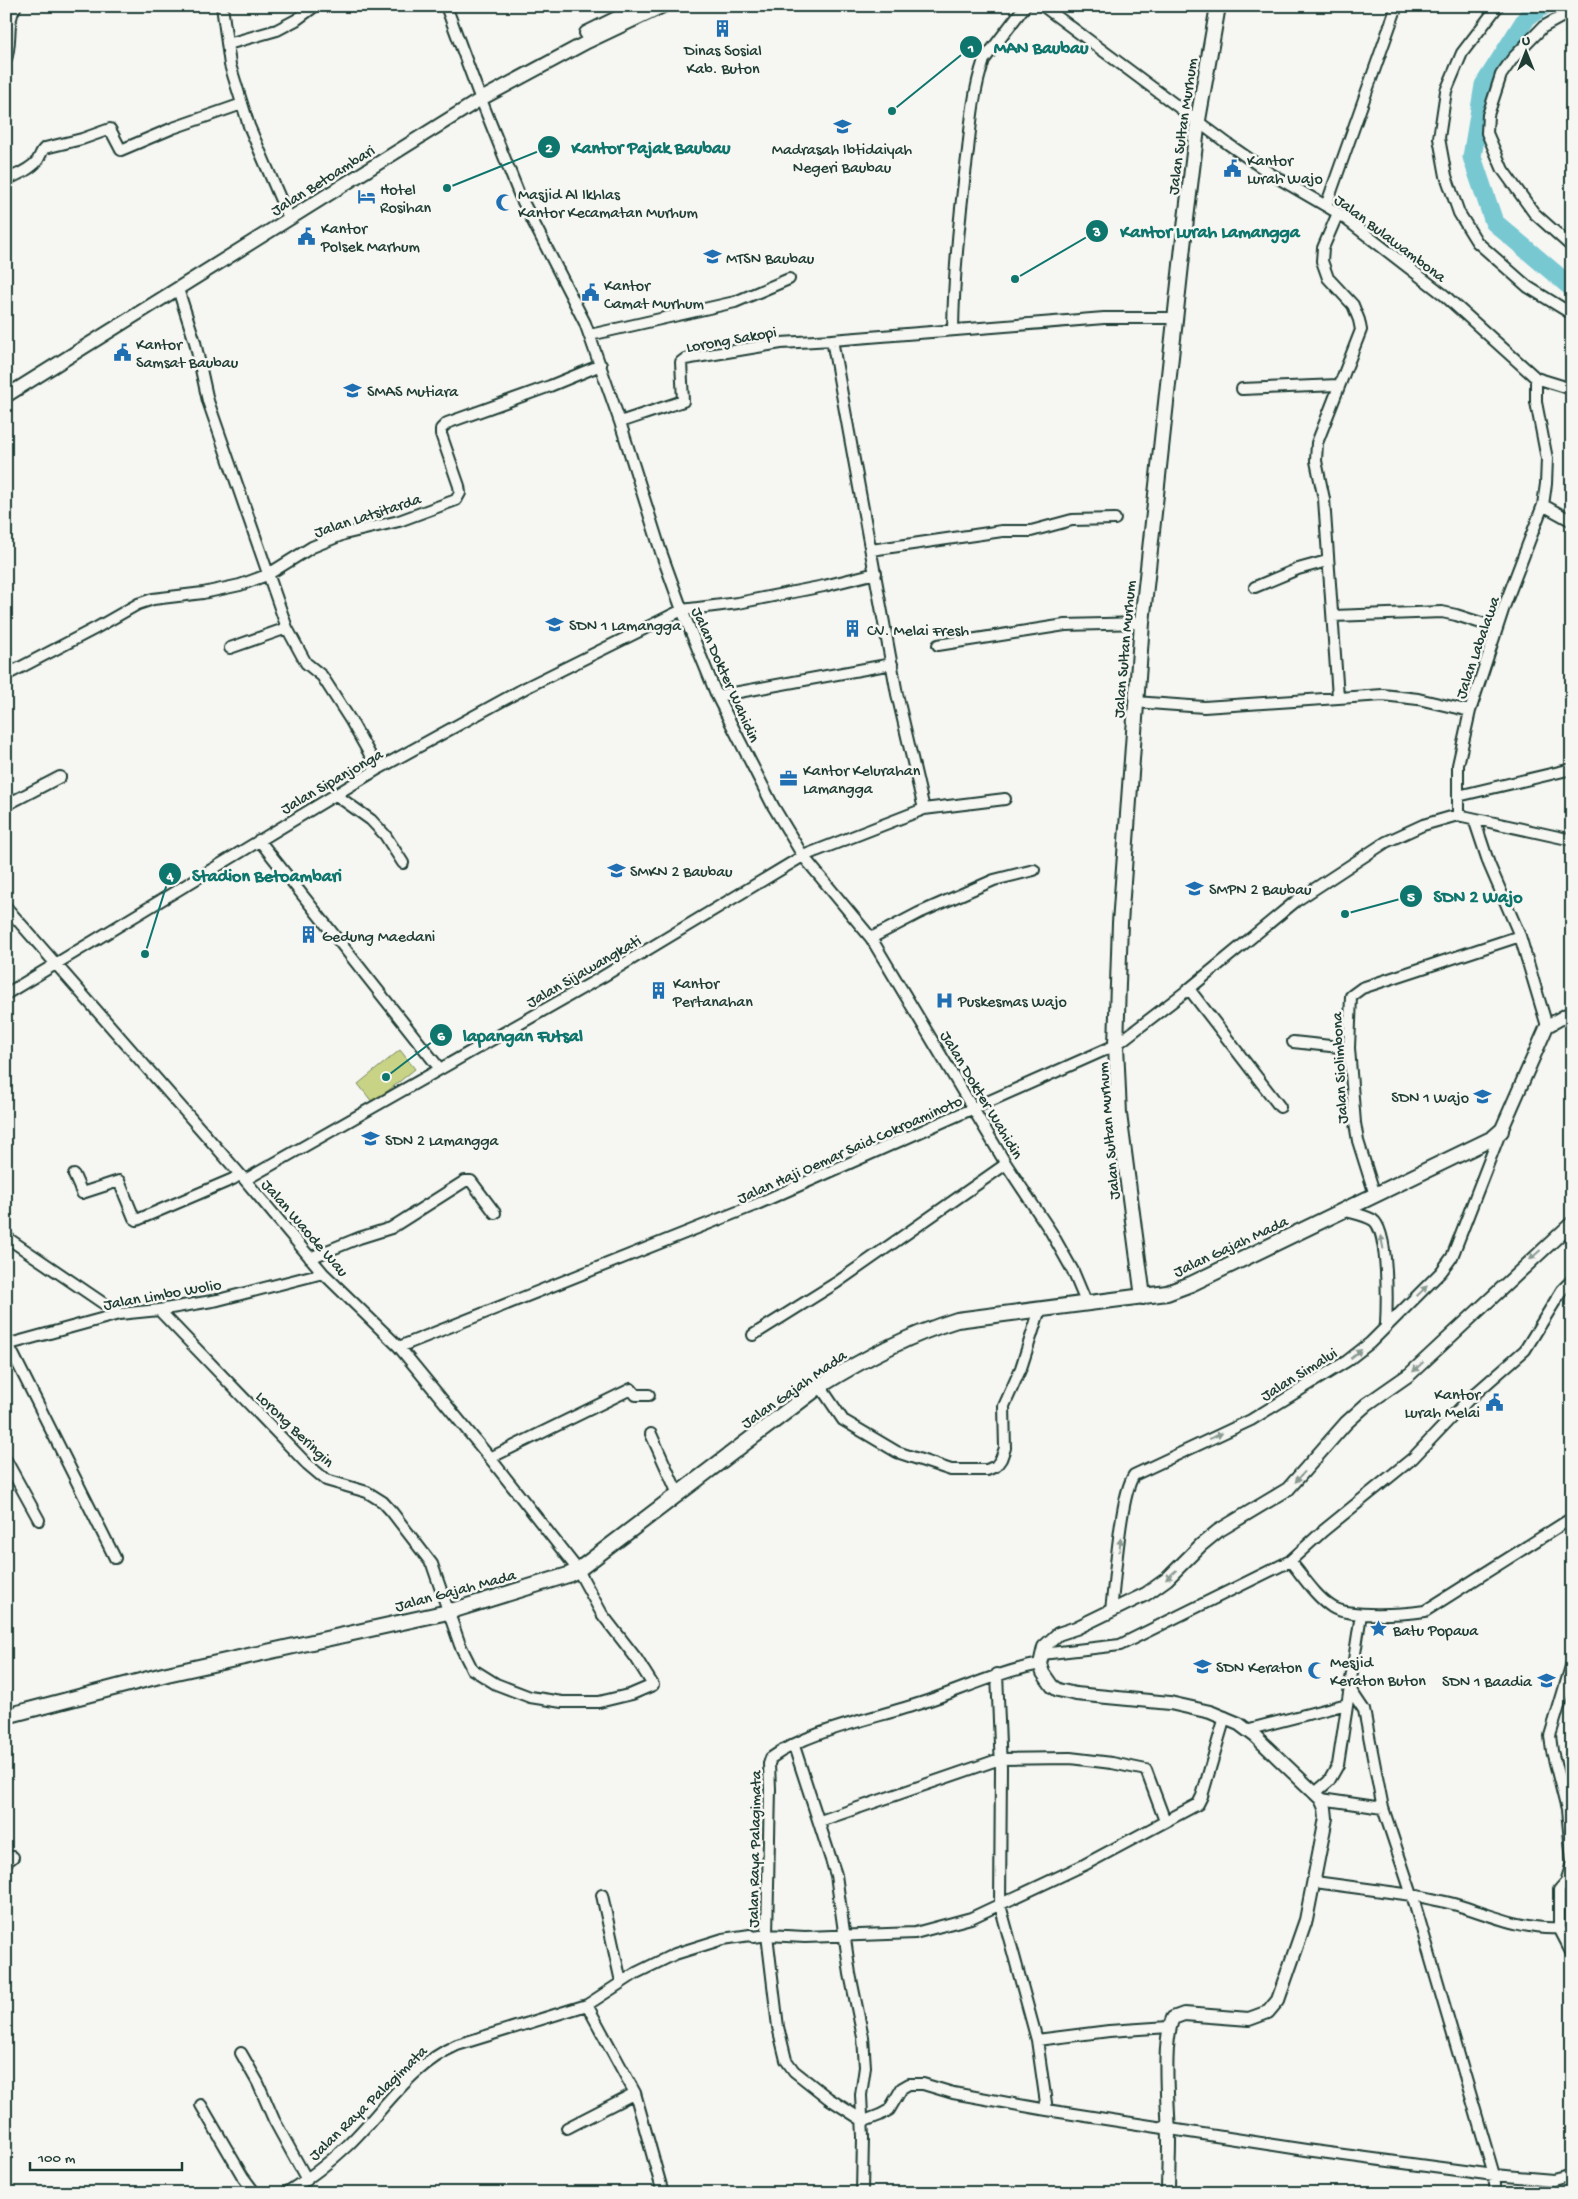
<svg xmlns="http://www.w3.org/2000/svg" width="1578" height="2199" font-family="'Gochi Hand',sans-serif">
<rect width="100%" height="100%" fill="#f6f6f2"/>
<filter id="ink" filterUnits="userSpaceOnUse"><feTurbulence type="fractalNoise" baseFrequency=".02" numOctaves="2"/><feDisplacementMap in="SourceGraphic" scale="10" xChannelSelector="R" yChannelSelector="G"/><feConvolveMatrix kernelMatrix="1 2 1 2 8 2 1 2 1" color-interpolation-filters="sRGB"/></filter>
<g filter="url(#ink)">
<path fill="#c8d386" stroke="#74885d" d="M400 1050 415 1069 373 1103 358 1084Z"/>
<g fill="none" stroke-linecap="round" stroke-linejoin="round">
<path stroke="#78c8d2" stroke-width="19" d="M1543 6 1527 17 1484 85 1472 157 1494 222 1572 288"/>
<defs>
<path id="minor" d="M222 6 230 65 249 126 286 212
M446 6 478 92 519 194 585 323 620 422 661 552 682 610 717 696 773 806 803 856 871 938 1006 1164 1051 1232 1073 1271 1086 1302
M1043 6 1228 144 1271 174 1338 213 1444 295 1536 378 1572 389
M1498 6 1462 53 1446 91 1439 138 1446 176 1459 213 1477 242 1528 287 1572 314
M1572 11 1543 27 1513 58 1501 75 1488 115 1487 133 1503 170 1534 213 1572 247
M228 44 277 30 296 20 315 6
M6 59C12 42 6 20 16 6
M6 180C16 175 30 170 37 161 41 156 40 152 45 148L82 139 110 129 121 150 173 128 242 104
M1326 206 1397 6
M178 289 195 342 208 401 287 628 306 663 322 676 351 721 378 769
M953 329C954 270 960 210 968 150 971 120 974 89 984 60L1025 6
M590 335 735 302 789 279
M1242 389 1338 385
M620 422 683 401 681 362 685 359 781 343 832 340
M1543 505 1572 521
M871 550 1002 531H1031L1072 520 1115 519
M1255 587 1298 569 1327 561
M1333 616 1442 612 1456 615 1497 628
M938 645 1065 625 1142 623
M230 648 287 628
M6 675 96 628 138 604 153 599 203 593 240 585 267 575 312 547 344 534 399 521 456 500 460 493 459 486 441 434V429L447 423 550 386 601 365
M717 696 892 664
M1338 697 1324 499 1316 461 1317 443 1361 330 1359 320 1353 305 1328 278 1322 261 1323 248 1338 213
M1135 702 1204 707 1383 695 1418 699 1470 711
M336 795 371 820 385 835 403 863
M1458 796 1572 769
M6 805 60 777
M924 809 897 694 832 340 1104 318H1174
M1458 815V765L1470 711 1504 607 1543 505 1546 484 1547 459 1536 402V378
M1474 819 1489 864 1520 936 1547 1026
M259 840 440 1069
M6 907 245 1180 323 1273 399 1347 490 1458 578 1570 602 1614 636 1658 653 1685 632 1694 599 1702H562L530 1697 496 1684 472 1669 460 1645 432 1564 392 1512 383 1502 367 1492 326 1480 307 1464 159 1310
M871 938 919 913 994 880 1034 870
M1189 989 1280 1107
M6 994 378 769 527 687 682 610 738 603 824 586 876 573
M1293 1042 1349 1048
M74 1175 82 1193 119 1181 134 1218 137 1220 233 1179 239 1175
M245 1180 602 977 803 856 924 809 1005 799
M1375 1195 1358 1141 1355 1123 1349 1048 1351 996 1362 988 1520 936
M1343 1210C1352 1213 1365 1215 1373 1220 1389 1231 1387 1305 1386 1325
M6 1237 119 1314
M310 1258 359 1238 391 1228 465 1181H471L495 1213
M753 1335 836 1283 1006 1164
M8 1344 115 1558
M6 1345 119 1314 159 1310 218 1300 323 1273
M399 1347 755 1205 1116 1045 1189 989 1296 901 1386 842 1423 825 1458 815 1572 840
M820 1386 843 1420 897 1452 951 1470H987L996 1466 1001 1459 1005 1448 1004 1406 1021 1368 1040 1309
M651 1434 678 1494
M490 1458 631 1389 636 1395H649
M6 1460 39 1520
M1290 1561C1303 1576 1315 1596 1332 1607 1349 1618 1404 1614 1425 1611L1572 1518
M1111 1610C1115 1582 1120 1495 1134 1475L1251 1420 1347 1361 1370 1343 1441 1272 1452 1257 1500 1133
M1042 1654 1120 1645 1290 1561 1323 1531 1413 1458 1468 1400 1525 1350 1562 1290 1572 1280
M1572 1663 1550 1736 1552 1751 1567 1810 1572 1861
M1040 1664C998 1672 961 1690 921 1703 876 1718 809 1730 771 1758L769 1764 770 1789 767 1935 778 2027 786 2060 794 2071 828 2098 859 2118 867 2120 880 2115 889 2110 902 2088 909 2084H923L953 2093 1047 2110 1306 2150 1494 2175 1553 2180 1572 2175
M997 1674 1001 1768 1000 1905 1037 2040 1047 2110
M1350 1689 1364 1710 1383 1808
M1246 1730 1347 1704
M794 1746 836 1875 850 1974 863 2037 865 2067 861 2095 863 2137 862 2193
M1315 1793 1329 1781 1338 1765 1361 1614
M1321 1799 1383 1808 1412 1895C1427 1898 1443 1901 1457 1905 1490 1915 1524 1930 1559 1928
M820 1821 1000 1759 1070 1758 1112 1763 1146 1770 1165 1821
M6 1862 13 1857
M1572 1863 1566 1882 1559 1890V1928L1572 1953
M1315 1882 1412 1895 1494 2175 1496 2193
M602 1895 621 1982
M587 2005 635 2093 663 2193
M1037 2040 1109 2031 1169 2027
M241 2053 258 2083 274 2120 307 2180
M201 2105 243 2177 255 2193
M567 2128 635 2093
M286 2193C308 2179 329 2163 347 2146 384 2111 409 2066 457 2045L587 2005 636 1973 675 1954 723 1939 750 1935 754 1937 767 1935 805 1937 915 1933 971 1918 1084 1865 1198 1804 1202 1796 1225 1717"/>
<path id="major" d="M586 33 641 6
M6 396 481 99 587 42 663 6
M1501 1131 1547 1026 1572 1012
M1168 2193C1168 2176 1169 2159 1169 2142 1169 2111 1161 2044 1173 2018L1184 2014 1249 2019 1268 2012 1278 2000 1306 1920 1326 1818 1325 1808 1321 1799 1255 1736 1239 1724 1210 1712 1170 1703 1076 1694 1058 1690 1052 1686 1043 1673 1040 1664 1044 1647 1058 1634 1076 1628 1146 1594 1167 1579 1201 1545 1218 1531 1288 1489 1346 1423 1367 1404 1410 1374 1572 1223"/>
<path id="highway" d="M1143 1297 1119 1114 1116 1045 1120 923 1142 623 1186 219 1198 120 1218 6
M6 1716 167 1674 448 1612 568 1575 578 1570 820 1386C863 1359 908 1335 957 1320L1167 1293 1191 1284 1493 1138 1501 1131"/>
</defs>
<use href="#minor" stroke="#1f3d34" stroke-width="14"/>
<use href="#major" stroke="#1f3d34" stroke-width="16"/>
<use href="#highway" stroke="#1f3d34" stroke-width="18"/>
<use href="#minor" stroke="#f6f6f2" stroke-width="10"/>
<use href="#major" stroke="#f6f6f2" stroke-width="12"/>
<use href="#highway" stroke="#f6f6f2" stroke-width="14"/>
</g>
<defs><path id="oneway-solid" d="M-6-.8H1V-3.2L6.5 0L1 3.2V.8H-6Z" transform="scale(1.25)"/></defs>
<g fill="#8a9a93">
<use href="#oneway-solid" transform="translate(1382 1242) rotate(-101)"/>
<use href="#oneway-solid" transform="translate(1535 1255) rotate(138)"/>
<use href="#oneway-solid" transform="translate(1422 1291) rotate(-44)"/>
<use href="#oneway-solid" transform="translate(1356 1354) rotate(-39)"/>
<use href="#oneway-solid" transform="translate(1418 1367) rotate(137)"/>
<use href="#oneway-solid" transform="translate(1216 1436) rotate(-24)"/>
<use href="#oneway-solid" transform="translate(1300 1477) rotate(132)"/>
<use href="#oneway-solid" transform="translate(1120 1545) rotate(-84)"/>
<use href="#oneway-solid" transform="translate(1171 1575) rotate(137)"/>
</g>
</g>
<defs>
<symbol id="building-bare" viewBox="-9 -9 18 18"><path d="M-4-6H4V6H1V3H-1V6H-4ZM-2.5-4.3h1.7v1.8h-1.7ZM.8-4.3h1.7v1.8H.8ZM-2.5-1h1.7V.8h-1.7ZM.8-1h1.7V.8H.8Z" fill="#1f6fb2" stroke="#f6f6f2" stroke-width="2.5" paint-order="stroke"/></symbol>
<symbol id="school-bare" viewBox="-9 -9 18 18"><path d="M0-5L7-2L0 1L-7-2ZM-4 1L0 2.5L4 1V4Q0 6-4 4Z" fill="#1f6fb2" stroke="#f6f6f2" stroke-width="2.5" paint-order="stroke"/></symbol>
<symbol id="civic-bare" viewBox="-9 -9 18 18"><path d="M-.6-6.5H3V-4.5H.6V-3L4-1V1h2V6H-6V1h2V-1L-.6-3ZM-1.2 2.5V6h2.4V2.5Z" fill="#1f6fb2" stroke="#f6f6f2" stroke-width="2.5" paint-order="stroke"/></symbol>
<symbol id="hotel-bare" viewBox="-9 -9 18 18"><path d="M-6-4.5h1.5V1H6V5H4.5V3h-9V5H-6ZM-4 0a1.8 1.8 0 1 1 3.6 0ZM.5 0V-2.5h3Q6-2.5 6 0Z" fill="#1f6fb2" stroke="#f6f6f2" stroke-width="2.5" paint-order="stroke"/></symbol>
<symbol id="mosque-bare" viewBox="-9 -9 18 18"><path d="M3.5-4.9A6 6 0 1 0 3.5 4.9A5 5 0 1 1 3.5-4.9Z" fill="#1f6fb2" stroke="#f6f6f2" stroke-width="2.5" paint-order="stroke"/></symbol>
<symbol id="office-bare" viewBox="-9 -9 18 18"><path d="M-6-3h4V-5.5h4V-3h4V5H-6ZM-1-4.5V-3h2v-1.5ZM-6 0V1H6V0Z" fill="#1f6fb2" stroke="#f6f6f2" stroke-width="2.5" paint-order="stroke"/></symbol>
<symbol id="hospital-bare" viewBox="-9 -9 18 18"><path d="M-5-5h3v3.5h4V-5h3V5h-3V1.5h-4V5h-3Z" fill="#1f6fb2" stroke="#f6f6f2" stroke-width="2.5" paint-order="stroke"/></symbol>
<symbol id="sight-bare" viewBox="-9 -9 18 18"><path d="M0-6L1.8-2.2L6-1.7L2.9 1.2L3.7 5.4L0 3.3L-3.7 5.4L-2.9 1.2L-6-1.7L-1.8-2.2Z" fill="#1f6fb2" stroke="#f6f6f2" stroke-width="2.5" paint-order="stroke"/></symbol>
</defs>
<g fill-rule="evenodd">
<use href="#building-bare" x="710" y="16" width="25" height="25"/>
<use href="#school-bare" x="830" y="114" width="25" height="25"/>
<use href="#civic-bare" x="1220" y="156" width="25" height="25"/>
<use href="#hotel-bare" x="354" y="184" width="25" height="25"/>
<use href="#mosque-bare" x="492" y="190" width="25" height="25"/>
<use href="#civic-bare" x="294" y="224" width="25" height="25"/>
<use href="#school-bare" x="700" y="244" width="25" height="25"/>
<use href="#civic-bare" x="578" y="280" width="25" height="25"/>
<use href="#civic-bare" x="110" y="340" width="25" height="25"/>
<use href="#school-bare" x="340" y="378" width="25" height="25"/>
<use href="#school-bare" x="542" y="612" width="25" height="25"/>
<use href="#building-bare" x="840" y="616" width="25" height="25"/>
<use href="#office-bare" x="776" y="766" width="25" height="25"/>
<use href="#school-bare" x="604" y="858" width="25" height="25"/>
<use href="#school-bare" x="1182" y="876" width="25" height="25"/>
<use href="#building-bare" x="296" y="922" width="25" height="25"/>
<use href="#building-bare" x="646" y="978" width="25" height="25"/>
<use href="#hospital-bare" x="932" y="988" width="25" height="25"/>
<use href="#school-bare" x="1470" y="1084" width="25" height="25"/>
<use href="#school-bare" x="358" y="1126" width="25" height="25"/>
<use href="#civic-bare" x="1482" y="1390" width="25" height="25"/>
<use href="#sight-bare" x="1366" y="1616" width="25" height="25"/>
<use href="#school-bare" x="1190" y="1654" width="25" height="25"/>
<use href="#mosque-bare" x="1304" y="1658" width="25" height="25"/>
<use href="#school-bare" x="1534" y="1668" width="25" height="25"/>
</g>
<g text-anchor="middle" stroke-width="5" stroke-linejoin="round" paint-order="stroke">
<g font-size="16" fill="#1f3d34" stroke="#f6f6f2" text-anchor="start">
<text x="723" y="55" text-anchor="middle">Dinas Sosial<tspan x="723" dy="18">Kab. Buton</tspan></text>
<text x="842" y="154" text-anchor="middle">Madrasah Ibtidaiyah<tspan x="842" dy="18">Negeri Baubau</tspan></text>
<text x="1247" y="165">Kantor<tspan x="1247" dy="18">Lurah Wajo</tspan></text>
<text x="380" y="194">Hotel<tspan x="380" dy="18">Rosihan</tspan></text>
<text x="518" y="199">Masjid Al Ikhlas<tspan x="518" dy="18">Kantor Kecamatan Murhum</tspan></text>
<text x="321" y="233">Kantor<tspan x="321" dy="18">Polsek Marhum</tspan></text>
<text x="726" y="263">MTSN Baubau</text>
<text x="604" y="290">Kantor<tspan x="604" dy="18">Camat Murhum</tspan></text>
<text x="136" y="349">Kantor<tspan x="136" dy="18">Samsat Baubau</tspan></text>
<text x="367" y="396">SMAS Mutiara</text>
<text x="569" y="630">SDN 1 Lamangga</text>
<text x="867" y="635">CV. Melai Fresh</text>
<text x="803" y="775">Kantor Kelurahan<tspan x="803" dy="18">Lamangga</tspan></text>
<text x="630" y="876">SMKN 2 Baubau</text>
<text x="1209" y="894">SMPN 2 Baubau</text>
<text x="322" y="941">Gedung Maedani</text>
<text x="673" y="988">Kantor<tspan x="673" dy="18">Pertanahan</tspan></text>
<text x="958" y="1006">Puskesmas Wajo</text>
<text x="1469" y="1102" text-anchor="end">SDN 1 Wajo</text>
<text x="385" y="1145">SDN 2 Lamangga</text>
<text x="1480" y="1399" text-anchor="end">Kantor<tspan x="1480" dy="18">Lurah Melai</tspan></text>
<text x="1393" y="1635">Batu Popaua</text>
<text x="1330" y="1667">Mesjid<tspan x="1330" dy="18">Keraton Buton</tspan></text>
<text x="1216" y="1672">SDN Keraton</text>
<text x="1532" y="1686" text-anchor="end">SDN 1 Baadia</text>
</g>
<g font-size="16" fill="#1f3d34" stroke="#f6f6f2">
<text transform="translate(1181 126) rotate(-82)" y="6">Jalan Sultan Murhum</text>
<text transform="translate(322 179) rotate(-32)" y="6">Jalan Betoambari</text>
<text transform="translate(1391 237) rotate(37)" y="6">Jalan Bulawambona</text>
<text transform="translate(731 338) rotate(-10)" y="6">Lorong Sakopi</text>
<text transform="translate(367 514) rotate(-18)" y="6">Jalan Latsitarda</text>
<text transform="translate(1476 647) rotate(-71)" y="6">Jalan Labalawa</text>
<text transform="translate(1123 649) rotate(-85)" y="6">Jalan Sultan Murhum</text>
<text transform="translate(727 674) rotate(66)" y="6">Jalan Dokter Wahidin</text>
<text transform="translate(331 780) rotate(-30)" y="6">Jalan Sipanjonga</text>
<text transform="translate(583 970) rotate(-30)" y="6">Jalan Sijawangkati</text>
<text transform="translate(1338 1068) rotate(-93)" y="6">Jalan Siolimbona</text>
<text transform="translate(983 1094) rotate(59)" y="6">Jalan Dokter Wahidin</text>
<text transform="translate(1107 1131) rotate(-95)" y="6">Jalan Sultan Murhum</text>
<text transform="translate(849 1148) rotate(-24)" y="6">Jalan Haji Oemar Said Cokroaminoto</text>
<text transform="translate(306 1227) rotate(49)" y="6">Jalan Waode Wau</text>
<text transform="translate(1230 1245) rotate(-25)" y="6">Jalan Gajah Mada</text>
<text transform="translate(162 1293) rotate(-10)" y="6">Jalan Limbo Wolio</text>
<text transform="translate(1298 1373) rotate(-32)" y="6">Jalan Simalui</text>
<text transform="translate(793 1388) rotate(-35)" y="6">Jalan Gajah Mada</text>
<text transform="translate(296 1428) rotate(44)" y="6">Lorong Beringin</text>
<text transform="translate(455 1589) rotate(-15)" y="6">Jalan Gajah Mada</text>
<text transform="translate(753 1849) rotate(-89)" y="6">Jalan Raya Palagimata</text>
<text transform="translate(367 2102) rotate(-44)" y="6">Jalan Raya Palagimata</text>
</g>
</g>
<path fill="none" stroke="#0f766e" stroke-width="2" d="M892 111L971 47M447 188L549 147M1015 279L1097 231M145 954L170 874M1345 914L1411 896M386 1077L441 1035"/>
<g fill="#0f766e" stroke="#f6f6f2" stroke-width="2">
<circle cx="892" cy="111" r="5"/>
<circle cx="447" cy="188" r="5"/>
<circle cx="1015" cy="279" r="5"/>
<circle cx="145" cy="954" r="5"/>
<circle cx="1345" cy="914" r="5"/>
<circle cx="386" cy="1077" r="5"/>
<circle cx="971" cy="47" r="12"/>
<circle cx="549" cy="147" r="12"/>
<circle cx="1097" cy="231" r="12"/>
<circle cx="170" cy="874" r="12"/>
<circle cx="1411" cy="896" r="12"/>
<circle cx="441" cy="1035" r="12"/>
</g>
<g font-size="15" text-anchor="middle" font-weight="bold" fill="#fff">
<text x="971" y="52">1</text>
<text x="549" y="152">2</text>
<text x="1097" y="236">3</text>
<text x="170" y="880">4</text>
<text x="1411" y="901">5</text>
<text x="441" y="1040">6</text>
</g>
<g font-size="18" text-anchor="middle" font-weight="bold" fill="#0f766e" stroke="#f6f6f2" stroke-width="5" stroke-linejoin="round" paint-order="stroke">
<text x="1041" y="53">MAN Baubau</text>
<text x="651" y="153">Kantor Pajak Baubau</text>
<text x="1210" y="237">Kantor Lurah Lamangga</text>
<text x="267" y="881">Stadion Betoambari</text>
<text x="1478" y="902">SDN 2 Wajo</text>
<text x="523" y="1041">lapangan Futsal</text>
</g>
<rect width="1578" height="2199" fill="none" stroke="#f6f6f2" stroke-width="25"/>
<rect x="12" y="12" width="1553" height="2174" fill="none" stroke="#1f3d34" stroke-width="2" filter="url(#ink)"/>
<g transform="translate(1526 52)" stroke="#f6f6f2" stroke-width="4" paint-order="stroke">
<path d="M0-4L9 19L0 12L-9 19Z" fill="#1f3d34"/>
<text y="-8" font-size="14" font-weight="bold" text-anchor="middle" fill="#1f3d34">U</text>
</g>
<path d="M30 2162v8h152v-8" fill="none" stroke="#1f3d34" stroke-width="2.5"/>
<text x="38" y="2162" font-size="15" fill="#1f3d34" stroke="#f6f6f2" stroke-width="4" paint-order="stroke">100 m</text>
</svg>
